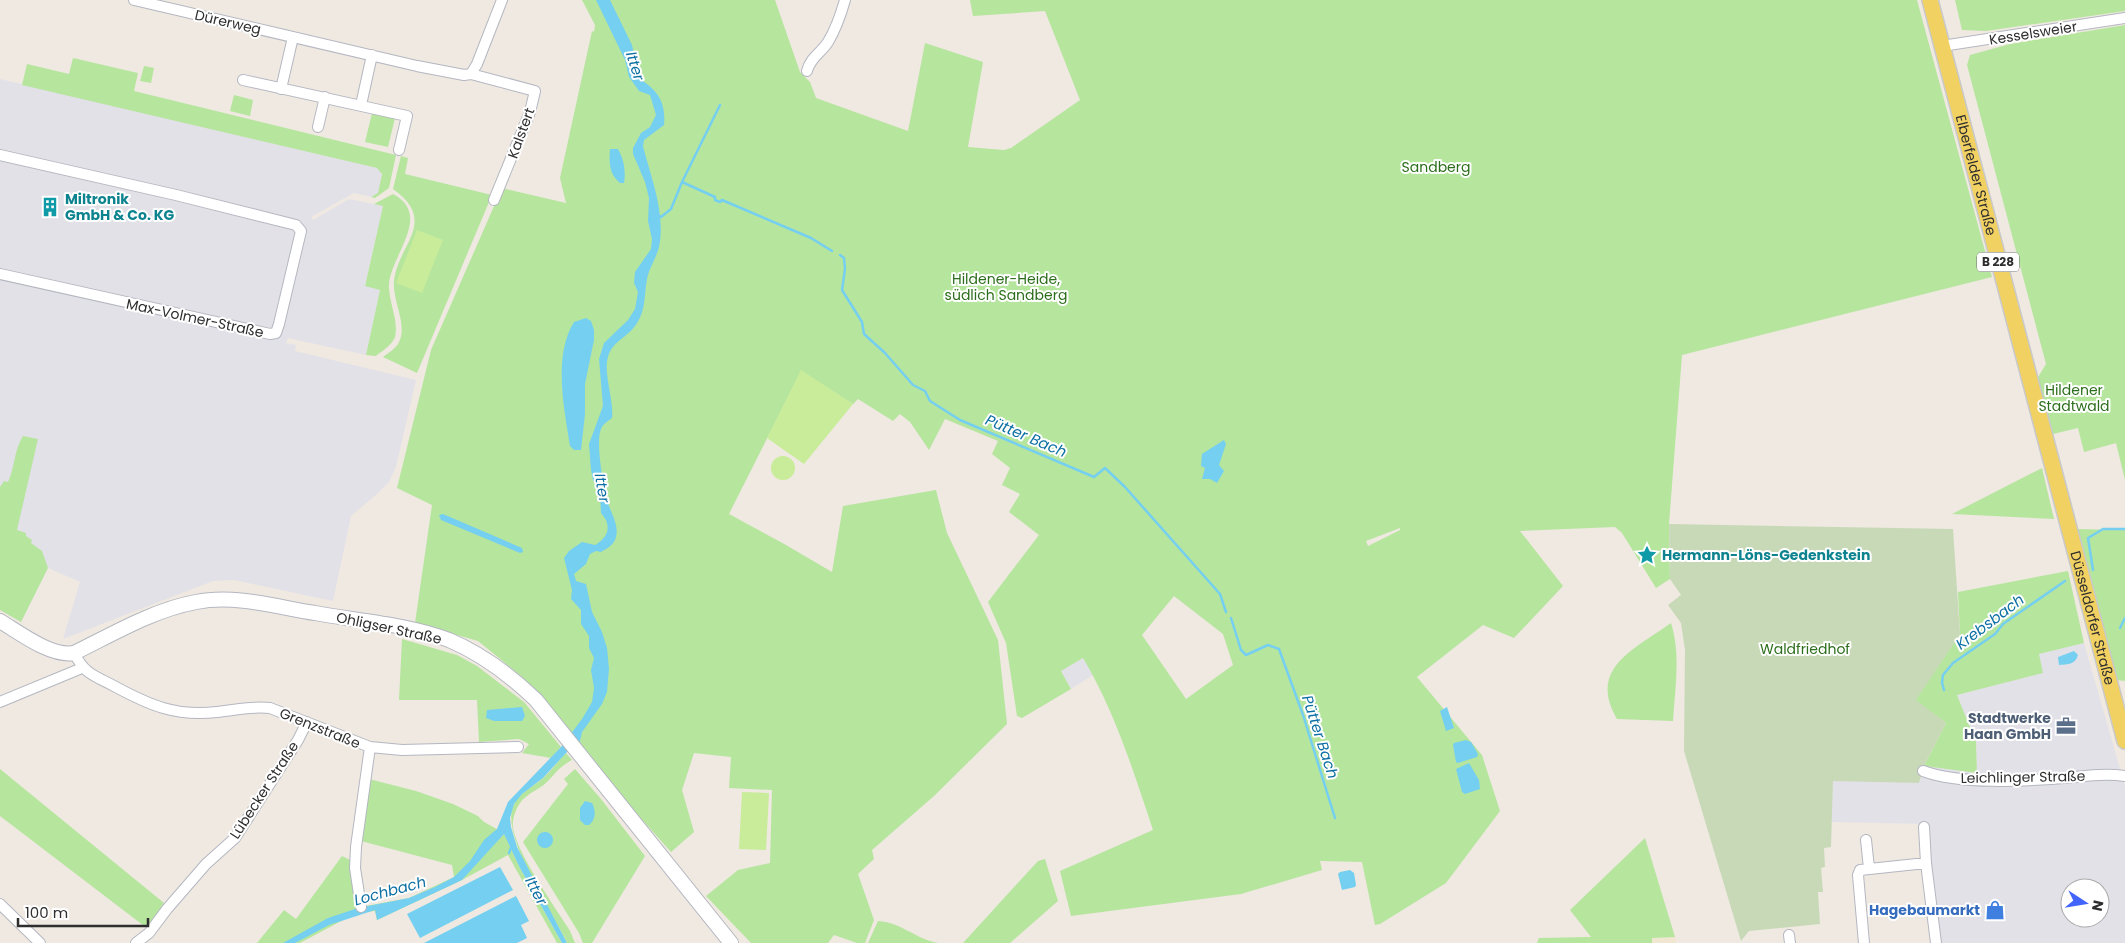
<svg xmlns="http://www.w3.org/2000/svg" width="2125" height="943" font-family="Poppins,sans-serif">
<rect width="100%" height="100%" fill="#efe9e1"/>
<path fill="#e3e1e8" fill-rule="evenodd" d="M0 79 377 168 382 173 378 193 371 197 354 193 311 217 313 220 349 199 383 206 365 285 380 290 366 355 288 338 286 343 296 345 295 351 416 380 396 467 389 482 378 493 351 516 333 601 234 580 213 581 63 639 80 582 48 568 21 622 0 610Z
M2084 643 2125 786V943H1940L1927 824 1831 822 1833 780 1919 783 1924 766 1977 773 1976 742 1957 695 2042 673 2038 654ZM2070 888H2100V918H2070Z
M1083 658 1093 675 1071 689 1061 671Z"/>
<path fill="#f0e6d1" d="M1675 937 1677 943H1652L1651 938Z"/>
<path fill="#b6e59e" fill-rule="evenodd" d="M582 0H775L800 72 810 82 816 98 908 131 925 43 983 62 968 147 1004 150 1011 148 1080 100 1045 11 973 16 970 0H1917L1992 277 1682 355 1669 524 1670 579 1656 588 1622 533 1615 527 1520 531 1563 586 1514 638 1483 625 1417 677 1482 755 1500 811 1446 883 1380 924 1375 925 1362 862 1320 861 1322 870 1241 894 1071 916 1060 871 1153 830C1133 770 1115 712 1083 658L1061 671 1071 689 1022 718 1017 716 1006 643 988 602 1039 535 1009 512 1020 494 1002 485 1010 468 992 454 998 441 945 419 929 450 910 422 900 414 893 421 858 399 853 404 801 371 729 514 786 545 832 572 843 506 936 490 947 533 998 640 1007 724 934 796 872 850 874 859 858 874 874 920 865 943H857L834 935 828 943H751L706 896 738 870 770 863 772 790 729 788 731 757 694 753 682 790 694 832 671 852 620 795 584 748 521 676 478 641 415 623 432 505 397 488 431 350 502 188 566 203 560 178 592 31 594 32 595 25ZM1400 528V530L1368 546 1366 541ZM1174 596 1223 634 1233 665 1186 699 1142 635Z
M1955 0H2125V11L1986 31 1962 30Z
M2125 25V480L2116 443 2084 452 2078 428 2053 434 2037 379 2046 364 1967 65 1970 55 2010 44Z
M73 58 138 73 134 91 396 155 389 188 375 198 371 197 378 193 382 174 377 168 22 85 27 64 69 74Z
M144 66 154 68 151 83 140 81Z
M234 95 253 100 250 116 230 111Z
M373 109 396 114 388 147 365 142Z
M401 156 408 158 405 174 492 195 417 373 383 357C388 353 395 349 398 344 409 326 392 301 394 281 398 244 439 222 393 189Z
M393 194C433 215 391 255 389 284 388 301 399 320 395 337 392 345 382 351 376 356L366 355 380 290 365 286 383 206 374 204Z
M23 436 38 439 17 530 26 533V536L32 540 31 543 42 551 48 568 21 622 0 610V487L4 481 8 482C15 467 14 450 23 436Z
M2042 468 2054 519 1952 514Z
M2125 528V681L2116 680 2077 529 2122 530Z
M2068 571 2084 643 2039 654 2043 673 1957 695 1976 742 1977 773 1924 766 1946 723 1915 700 1960 634 1958 592Z
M1671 623C1681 655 1675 688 1673 721L1617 719C1587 668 1635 649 1671 623Z
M402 639 457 655 477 666 524 702 561 747 551 758 522 753 529 744 519 739 479 742 477 700H399Z
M566 753 572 760C559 767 557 772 547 782 539 790 527 793 520 803 515 810 512 820 513 828 518 856 554 905 570 931L575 943H567L562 933C548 905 499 833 514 804 520 792 533 787 543 778 551 771 558 761 566 753Z
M0 769 164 903 161 907 164 908 148 929 0 816Z
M575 769 601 799 645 856 592 943H583L579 933 523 842 568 784 564 779Z
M369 779 416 791 453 804 478 816 484 822 504 833 520 868 562 943H557L508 855 462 880 377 920 375 911 367 912 366 906 409 898 454 877 452 865 361 841Z
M1645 838 1675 937 1652 938V943H1537L1539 938 1591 937 1570 910Z
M342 856 350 860 359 915 345 919 300 943H257L284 910 296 919Z
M1045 859 1058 901 1010 943H963L1038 861Z
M878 921C903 923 913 938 938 943H868Z"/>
<path fill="#c8d9b8" d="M1669 524 1953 529 1960 634 1916 700 1946 723 1924 766 1919 783 1833 781 1831 847 1824 848 1825 867 1821 868 1823 892H1818L1820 924 1749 931 1741 941 1684 751 1685 650 1681 623 1668 605 1681 595 1670 579Z"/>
<path fill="#c9ec9a" d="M417 230 443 240 422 293 396 283Z
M801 370 853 404 804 464 767 438Z
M771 468a12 12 0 1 1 24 0a12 12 0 1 1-24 0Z
M742 792 769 793 766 850 739 849Z"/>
<path fill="#75cff0" d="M596 0H610L632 45 640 79C658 91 666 102 664 125L644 140 643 146C651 178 666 214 659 247 656 259 649 268 647 279 644 295 646 309 637 323 629 337 612 341 608 357 603 374 614 399 612 418 608 421 603 424 601 429 595 442 604 491 609 506 613 517 620 528 615 540 612 546 606 549 601 552L596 551 590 554 586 564 574 574 576 581 586 584 592 612 602 632 607 648 609 669 607 692 602 704 582 732 580 741 566 753 543 778 522 794 514 804 510 818 511 827 517 847 567 943H562L520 868 504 834 462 880 377 920 375 910 329 925 295 943H283L328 918 358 908 409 898 435 887 454 877 470 861 484 840 497 829 508 802 561 747 582 719 592 702 594 688 591 670 594 658 589 648V636L581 624V610L571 599 572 590 564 558 569 551 582 542 595 545C609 537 612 525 601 513L600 493 593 480 591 470 589 444 603 406 599 359 604 343 628 320 635 309 638 292 634 283 635 272 651 249 652 239 648 221 649 198 645 182 633 154V148L641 133 650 127 656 115 650 95 639 91 629 77 625 60Z
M610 149H618C624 159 626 172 624 183H620C609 174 609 163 610 149Z
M586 318 591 321 594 330V340L585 384V414L581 450H574L570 446C564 408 553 356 574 322Z
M1224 440 1226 444 1219 465 1224 471 1217 483 1210 479H1202L1205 468 1201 466 1202 454Z
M443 514 522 548 523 552 520 553 441 520 439 515Z
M2074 651 2078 655C2075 665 2068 664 2059 665L2058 657Z
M522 707 525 716 522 721H494L486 718 487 710Z
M1447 707 1454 728 1446 731 1440 711Z
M1466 740 1471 742 1478 754 1477 757 1458 763 1456 762 1453 745 1454 743Z
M1469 763 1479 780 1480 789 1465 794 1462 792 1456 769Z
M585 801 592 803C596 810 596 820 589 825H585L580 820V808Z
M537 840a8 8 0 1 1 16 0a8 8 0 1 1-16 0Z
M500 867 513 890 420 938 407 914Z
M1350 870 1354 873 1356 885 1355 887 1342 890 1338 874 1340 872Z
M516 896 529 921 521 925 527 938 517 943H424Z"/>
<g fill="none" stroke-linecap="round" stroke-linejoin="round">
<path stroke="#75cff0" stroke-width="2.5" d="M682 182 720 105
M656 214 661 217 671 209 682 182 715 197V200L720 202 722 200 811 238 832 251
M840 255 844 258 845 269 842 290 862 322 864 334 885 353 913 385 925 391 930 401 960 420 1094 477 1105 468 1125 487 1220 594 1226 612
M2093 570 2088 538 2103 529H2125
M1231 618 1241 650 1246 655 1268 645 1279 649 1303 715 1335 818
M2120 628 2125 618
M1944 690 1942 683 1943 675 1953 663 1995 634 2003 624 2065 581
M509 853 512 845"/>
<defs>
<path id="street" d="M134 0 417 66 464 75 471 74 535 91 530 112 494 200
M1942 46 2125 18
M807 71C810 58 821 53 828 42 836 29 841 14 845 0
M471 74 477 64 502 0
M243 80 407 116 399 150
M281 89 293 37
M361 105 372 55
M318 127 325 97
M0 155 176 195 296 225 301 231 279 324 276 333 270 334 0 274
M74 653C85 674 93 675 114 686 149 705 176 717 217 712 235 710 252 706 270 708L370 747 402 750 518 747
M0 702 82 668
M1923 771C1961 785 2023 781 2064 778 2084 776 2105 773 2125 776
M1924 827 1926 863
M1866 840 1869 868
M0 904 40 943
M361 907 355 868 356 847 370 747
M1789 935 1790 943
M136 943 149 933 167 909 206 864 235 838 298 740 307 722
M1864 943 1858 875 1860 870 1926 863 1936 943"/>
<path id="secondary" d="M0 621C20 633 51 657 74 653 113 634 153 610 196 602 235 594 276 607 315 613 359 621 407 624 449 640 482 654 510 675 536 700L731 943"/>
<g id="primary">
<path id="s1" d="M1930 0 2125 741"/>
</g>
</defs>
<use href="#street" stroke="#b4b7c1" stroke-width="12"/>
<use href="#secondary" stroke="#b4b7c1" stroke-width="16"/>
<use href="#primary" stroke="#c9c9c9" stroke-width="18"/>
<use href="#street" stroke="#fff" stroke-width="10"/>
<use href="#secondary" stroke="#fff" stroke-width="14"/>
<use href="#primary" stroke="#f2d163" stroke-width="15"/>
</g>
<defs>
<symbol id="building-bare" viewBox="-9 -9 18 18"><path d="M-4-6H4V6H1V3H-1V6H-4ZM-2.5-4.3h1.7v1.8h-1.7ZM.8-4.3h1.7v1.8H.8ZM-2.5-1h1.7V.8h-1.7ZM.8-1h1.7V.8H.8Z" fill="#0f9aa8" stroke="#fff" stroke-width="2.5" paint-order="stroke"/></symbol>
<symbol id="sight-bare" viewBox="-9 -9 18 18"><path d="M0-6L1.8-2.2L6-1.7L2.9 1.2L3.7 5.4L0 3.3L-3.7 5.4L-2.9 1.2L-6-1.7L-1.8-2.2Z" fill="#0f9aa8" stroke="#fff" stroke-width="2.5" paint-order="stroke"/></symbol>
<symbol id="office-bare" viewBox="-9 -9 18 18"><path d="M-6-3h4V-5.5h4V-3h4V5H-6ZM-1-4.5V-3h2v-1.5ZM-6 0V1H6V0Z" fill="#5c6f8a" stroke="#fff" stroke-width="2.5" paint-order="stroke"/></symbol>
<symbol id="shop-bare" viewBox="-9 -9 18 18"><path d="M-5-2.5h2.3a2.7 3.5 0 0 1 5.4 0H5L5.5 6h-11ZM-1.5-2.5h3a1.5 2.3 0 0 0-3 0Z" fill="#3f7fe0" stroke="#fff" stroke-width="2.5" paint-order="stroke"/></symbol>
</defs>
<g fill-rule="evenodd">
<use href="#building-bare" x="36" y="193" width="28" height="28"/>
<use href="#sight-bare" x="1633" y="541" width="28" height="28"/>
<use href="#office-bare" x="2052" y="712" width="28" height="28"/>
<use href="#shop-bare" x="1981" y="896" width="28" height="28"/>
</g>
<g text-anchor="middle" stroke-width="4" stroke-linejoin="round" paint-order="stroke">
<rect fill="#fff" stroke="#6d6d6d" stroke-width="1" x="1977" y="252.5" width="42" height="19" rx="4"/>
<g font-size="12" font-weight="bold" fill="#2e2e2e">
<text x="1998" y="266">B 228</text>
</g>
<g font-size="14" fill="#2e2e2e" stroke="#fff">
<text transform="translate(228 22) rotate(13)" y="5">Dürerweg</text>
<text transform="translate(2033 33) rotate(-9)" y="5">Kesselsweier</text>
<text transform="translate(521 133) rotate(-70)" y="5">Kalstert</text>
<text dy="5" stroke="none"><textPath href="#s1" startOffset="181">Elberfelder Straße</textPath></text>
<text transform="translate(195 318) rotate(12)" y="5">Max-Volmer-Straße</text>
<text dy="5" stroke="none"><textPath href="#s1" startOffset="639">Düsseldorfer Straße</textPath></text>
<text transform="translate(389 628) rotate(12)" y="5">Ohligser Straße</text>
<text transform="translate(320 728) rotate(22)" y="5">Grenzstraße</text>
<text transform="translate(2023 777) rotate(-1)" y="5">Leichlinger Straße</text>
<text transform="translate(264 790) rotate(-57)" y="5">Lübecker Straße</text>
</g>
<g font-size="14" fill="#2c6e1b" stroke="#fff">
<text x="1436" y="172">Sandberg</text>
<text x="1006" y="284">Hildener-Heide,<tspan x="1006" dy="16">südlich Sandberg</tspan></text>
<text x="2074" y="395">Hildener<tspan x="2074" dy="16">Stadtwald</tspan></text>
<text x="1805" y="654">Waldfriedhof</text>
</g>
<g font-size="14" font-weight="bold" fill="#0d838f" stroke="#fff" text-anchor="start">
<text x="65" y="204">Miltronik<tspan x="65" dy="16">GmbH &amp; Co. KG</tspan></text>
<text x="1662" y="560">Hermann-Löns-Gedenkstein</text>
</g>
<g font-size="14" font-weight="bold" fill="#4e5e75" stroke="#fff" text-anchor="end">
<text x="2051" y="723">Stadtwerke<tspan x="2051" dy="16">Haan GmbH</tspan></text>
</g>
<g font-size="14" font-weight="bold" fill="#366cbe" stroke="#fff" text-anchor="end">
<text x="1980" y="915">Hagebaumarkt</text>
</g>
<g font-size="15" font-style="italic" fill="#0d6fa3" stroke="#fff">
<text transform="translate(635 66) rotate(72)" y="5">Itter</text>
<text transform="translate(1026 436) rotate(23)" y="5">Pütter Bach</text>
<text transform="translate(602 488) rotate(80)" y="5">Itter</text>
<text transform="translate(1990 622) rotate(-37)" y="5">Krebsbach</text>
<text transform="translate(1320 737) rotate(72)" y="5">Pütter Bach</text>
<text transform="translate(390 891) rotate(-15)" y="5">Lochbach</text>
<text transform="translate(536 891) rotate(62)" y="5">Itter</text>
</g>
</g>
<g transform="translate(2085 903) rotate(102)"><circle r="24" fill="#ffffff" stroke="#ababab"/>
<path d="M0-4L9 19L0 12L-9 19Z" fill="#4264fb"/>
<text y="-8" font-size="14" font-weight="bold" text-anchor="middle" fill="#2e2e2e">N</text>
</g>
<path d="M18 918v8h130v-8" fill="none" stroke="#2e2e2e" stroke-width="2.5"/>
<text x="25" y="918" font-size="15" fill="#2e2e2e" stroke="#ffffff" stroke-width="4" paint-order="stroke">100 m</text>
</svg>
